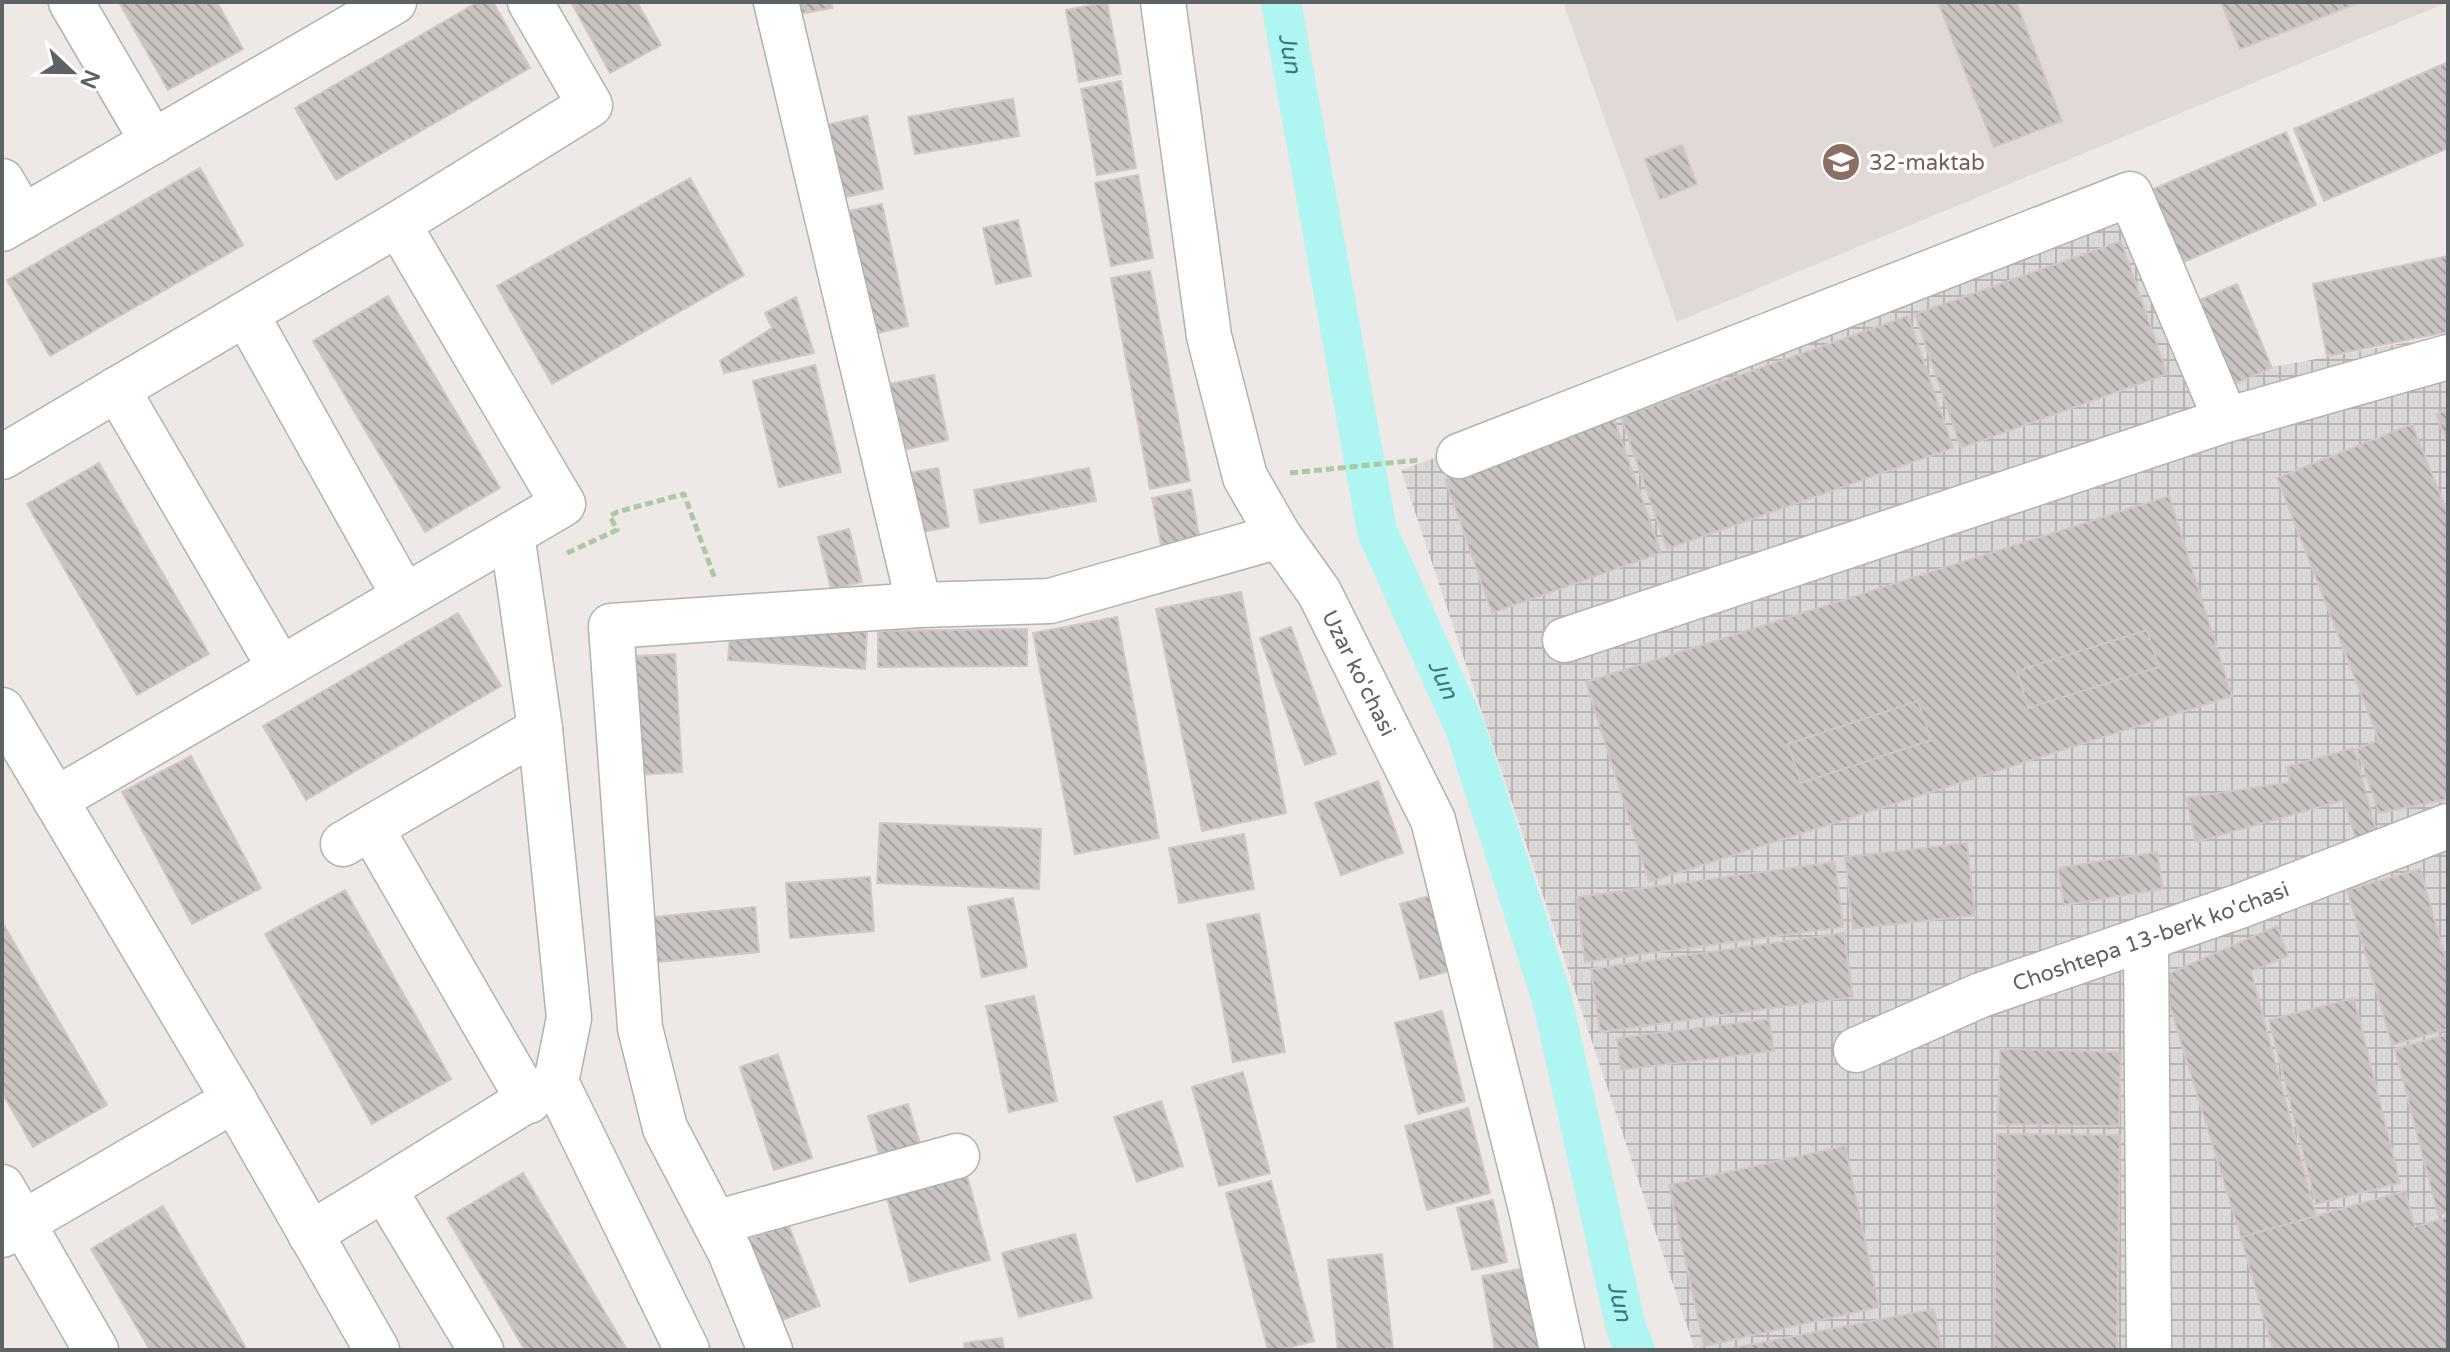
<svg xmlns="http://www.w3.org/2000/svg" width="2450" height="1352" font-family="'Varela Round',sans-serif">
<defs>
<pattern id="industrial-grid" width="8" height="8" patternUnits="userSpaceOnUse" patternTransform="scale(2)"><rect width="8" height="8" fill="#ddd8d8"/><path d="M0 4h8M4 0v8" fill="none" stroke="#b6b3b3"/></pattern>
<pattern id="building-back-hatch" width="6" height="6" patternUnits="userSpaceOnUse" patternTransform="scale(2)"><rect width="6" height="6" fill="#c9c3c2"/><path d="M-1 5l2 2M0 0l6 6M5-1l2 2" fill="none" stroke="#a6a2a1"/></pattern>
</defs>
<rect width="100%" height="100%" fill="#eee8e6"/>
<path fill="url(#industrial-grid)" d="M2122 208 2239 373 2448 335V1350H1695L1401 470Z"/>
<path fill="#e0d9d7" d="M1563 2H2448L1677 322Z"/>
<g fill="none" stroke-linecap="round" stroke-linejoin="round">
<path stroke="#aff5f2" stroke-width="40" id="s1" d="M1281 2 1377 531 1465 728 1552 999 1626 1328 1635 1350"/>
</g>
<path fill="url(#building-back-hatch)" stroke="#d2c7c5" stroke-width="2" d="M119 2H217L243 49 168 90Z
M478 2H493L530 68 336 180 295 108Z
M571 2H637L661 45 610 73Z
M792 2H831L832 8 794 15Z
M1107 2 1121 74 1079 82 1066 10Z
M1938 2H2016L2062 121 1994 147Z
M2221 2H2361L2240 49Z
M2448 62V148L2324 201 2294 129Z
M1121 81 1136 168 1097 175 1081 89Z
M1013 99 1019 136 915 154 908 117Z
M867 116 883 189 836 199 821 126Z
M2286 132 2316 205 2177 265 2146 192Z
M1682 145 1697 184 1660 199 1645 159Z
M200 168 243 245 50 356 7 280Z
M1138 175 1153 258 1111 266 1095 183Z
M690 178 744 275 552 384 497 286Z
M882 204 908 326 869 335 843 212Z
M1018 220 1031 276 996 284 983 228Z
M2121 241 2167 374 1961 448 1915 314Z
M2448 256V332L2327 356 2313 284Z
M1150 271 1190 481 1150 489 1111 278Z
M2237 284 2272 368 2226 388 2190 304Z
M388 296 500 488 425 532 313 341Z
M796 297 814 353 724 373 720 361 772 328 765 313Z
M1908 316 1953 448 1667 549 1621 417Z
M815 365 841 472 779 487 753 381Z
M934 375 948 440 903 450 890 384Z
M2448 409V445L2436 414Z
M1614 419 1661 553 1492 613 1445 479Z
M2412 424 2448 514V799L2379 813 2357 749 2379 740 2277 478Z
M99 463 209 654 137 695 27 504Z
M938 468 949 527 922 532 910 473Z
M1089 468 1096 501 980 523 974 490Z
M1191 490 1201 547 1163 555 1152 498Z
M2169 496 2232 696 1649 882 1586 682Z
M849 529 862 582 831 589 818 537Z
M1241 592 1286 813 1202 831 1156 609Z
M458 613 501 686 306 800 263 726Z
M1117 617 1159 838 1075 854 1033 633Z
M731 624 867 632 865 669 728 660Z
M1291 627 1336 754 1305 765 1260 638Z
M1027 629V666L878 667V631Z
M2147 630 2159 667 2028 708 2017 671Z
M675 654 682 772 623 776 617 657Z
M1918 701 1931 740 1801 783 1788 744Z
M2354 748 2379 842 2358 847 2344 800 2196 842 2186 798 2290 782 2286 767Z
M191 756 261 888 192 924 122 792Z
M1378 781 1403 853 1341 875 1315 803Z
M880 823 1041 829 1039 889 877 883Z
M1244 834 1254 889 1179 903 1169 848Z
M1967 843 1975 915 1853 929 1845 857Z
M2157 852 2163 889 2064 905 2058 868Z
M1835 862 1843 927 1585 962 1577 897Z
M2420 869 2448 967V1029L2392 1045 2347 890Z
M870 877 874 931 790 938 786 883Z
M345 890 451 1079 372 1124 265 934Z
M1433 895 1453 970 1420 979 1400 904Z
M1013 898 1027 967 982 977 968 907Z
M755 907 759 952 648 963 644 918Z
M1259 914 1285 1052 1233 1062 1207 924Z
M2 922 107 1105 33 1147 2 1092Z
M2277 926 2288 956 2251 971 2316 1216 2241 1237 2161 977Z
M1844 933 1853 997 1600 1032 1591 969Z
M1034 996 1057 1101 1009 1112 986 1006Z
M2354 998 2400 1183 2316 1204 2269 1020Z
M1442 1011 1465 1101 1418 1114 1395 1023Z
M1769 1019 1774 1051 1621 1070 1617 1038Z
M2448 1034V1212L2438 1215 2395 1049Z
M2000 1049 2121 1052 2119 1126 1998 1124Z
M778 1054 812 1158 774 1170 740 1067Z
M1243 1072 1270 1173 1219 1186 1192 1087Z
M1161 1101 1183 1166 1137 1182 1114 1117Z
M908 1104 924 1157 884 1169 868 1116Z
M1468 1108 1490 1193 1427 1210 1405 1126Z
M1997 1134 2120 1135 2117 1350H1994Z
M1845 1146 1879 1307 1704 1346 1669 1185Z
M523 1173 627 1350H525L447 1218Z
M967 1176 990 1260 910 1282 887 1198Z
M1271 1181 1314 1341 1279 1350H1268L1226 1193Z
M2405 1191 2415 1227 2448 1217V1350H2273L2241 1237Z
M1493 1200 1507 1262 1472 1270 1457 1208Z
M163 1206 247 1350H150L91 1249Z
M788 1224 820 1306 780 1321 748 1240Z
M1075 1234 1092 1298 1019 1317 1002 1253Z
M1382 1254 1393 1350H1338L1328 1260Z
M1537 1266 1552 1350H1495L1482 1276Z
M1934 1309 1942 1350H1723Z
M1002 1338 1004 1350H965L964 1343Z"/>
<g fill="none" stroke-linecap="round" stroke-linejoin="round">
<defs>
<g id="minor">
<path d="M71 2 153 142"/>
<path d="M776 2 919 605"/>
<path id="s2" d="M1163 2 1209 336 1245 477 1279 536 1319 592 1433 820 1531 1209 1562 1350"/>
<path d="M2 181 23 217"/>
<path d="M398 224 563 504 512 534"/>
<path d="M2 229 394 2"/>
<path d="M246 314 404 596"/>
<path d="M117 389 280 668"/>
<path d="M1459 456 2130 194 2226 420 2448 357"/>
<path d="M2 457 398 224 590 105 530 2"/>
<path d="M1565 640 2226 420"/>
<path d="M2 710 234 1100 377 1350"/>
<path d="M55 800 512 534 540 729 569 1018 556 1082 687 1350"/>
<path d="M371 828 529 1101"/>
<path d="M343 844 540 729"/>
<path d="M2146 938 2149 1350"/>
<path id="s3" d="M1856 1050 1981 995 2240 906 2448 826"/>
<path d="M2 1187 96 1350"/>
<path d="M715 1223 957 1156"/>
<path d="M310 1234 384 1189"/>
<path d="M2 1235 234 1100"/>
<path d="M481 1350 384 1189 556 1082"/>
<path d="M770 1350 730 1252 665 1128 640 1028 611 626 919 605 1050 601 1279 536"/>
</g>
</defs>
<use href="#minor" stroke="#aeb3b4" stroke-width="47"/>
<path stroke="#abc9a4" stroke-width="5" stroke-dasharray="8 4" stroke-linecap="butt" d="M1290 473 1419 460
M567 553 617 530 610 516 617 512 684 494 715 579"/>
<use href="#minor" stroke="#fff" stroke-width="44"/>
</g>
<defs>
<symbol id="school-disc" viewBox="-11 -11 22 22"><circle r="9.5" fill="#8d6e63" stroke="#fff"/><path d="M0-5L7-2L0 1L-7-2ZM-4 1L0 2.5L4 1V4Q0 6-4 4Z" fill="#fff"/></symbol>
</defs>
<g fill-rule="evenodd">
<use href="#school-disc" x="1819" y="140" width="44" height="44"/>
</g>
<g text-anchor="middle" stroke-width="7" stroke-linejoin="round" paint-order="stroke">
<g font-size="22" fill="#785e54" stroke="#fff" text-anchor="start">
<text x="1869" y="170">32-maktab</text>
</g>
<g font-size="22" fill="#5d6364" stroke="#fff">
<text dy="8" stroke="none"><textPath href="#s2" startOffset="710">Uzar ko'chasi</textPath></text>
<text dy="8" stroke="none"><textPath href="#s3" startOffset="316">Choshtepa 13-berk ko'chasi</textPath></text>
</g>
<g font-size="24" font-style="italic" fill="#3d797c" stroke="#fff">
<text dy="8" stroke="none"><textPath href="#s1" startOffset="52">Jun</textPath></text>
<text dy="8" stroke="none"><textPath href="#s1" startOffset="700">Jun</textPath></text>
<text dy="8" stroke="none"><textPath href="#s1" startOffset="1348">Jun</textPath></text>
</g>
</g>
<rect width="2450" height="1352" fill="none" stroke="#5d6364" stroke-width="8"/>
<g transform="translate(72 72) rotate(112)" stroke="#ffffff" stroke-width="6" paint-order="stroke">
<path d="M0-6L14 30L0 20L-14 30Z" fill="#5d6364"/>
<text y="-12" font-size="22" font-weight="bold" text-anchor="middle" fill="#5d6364">N</text>
</g>
</svg>
